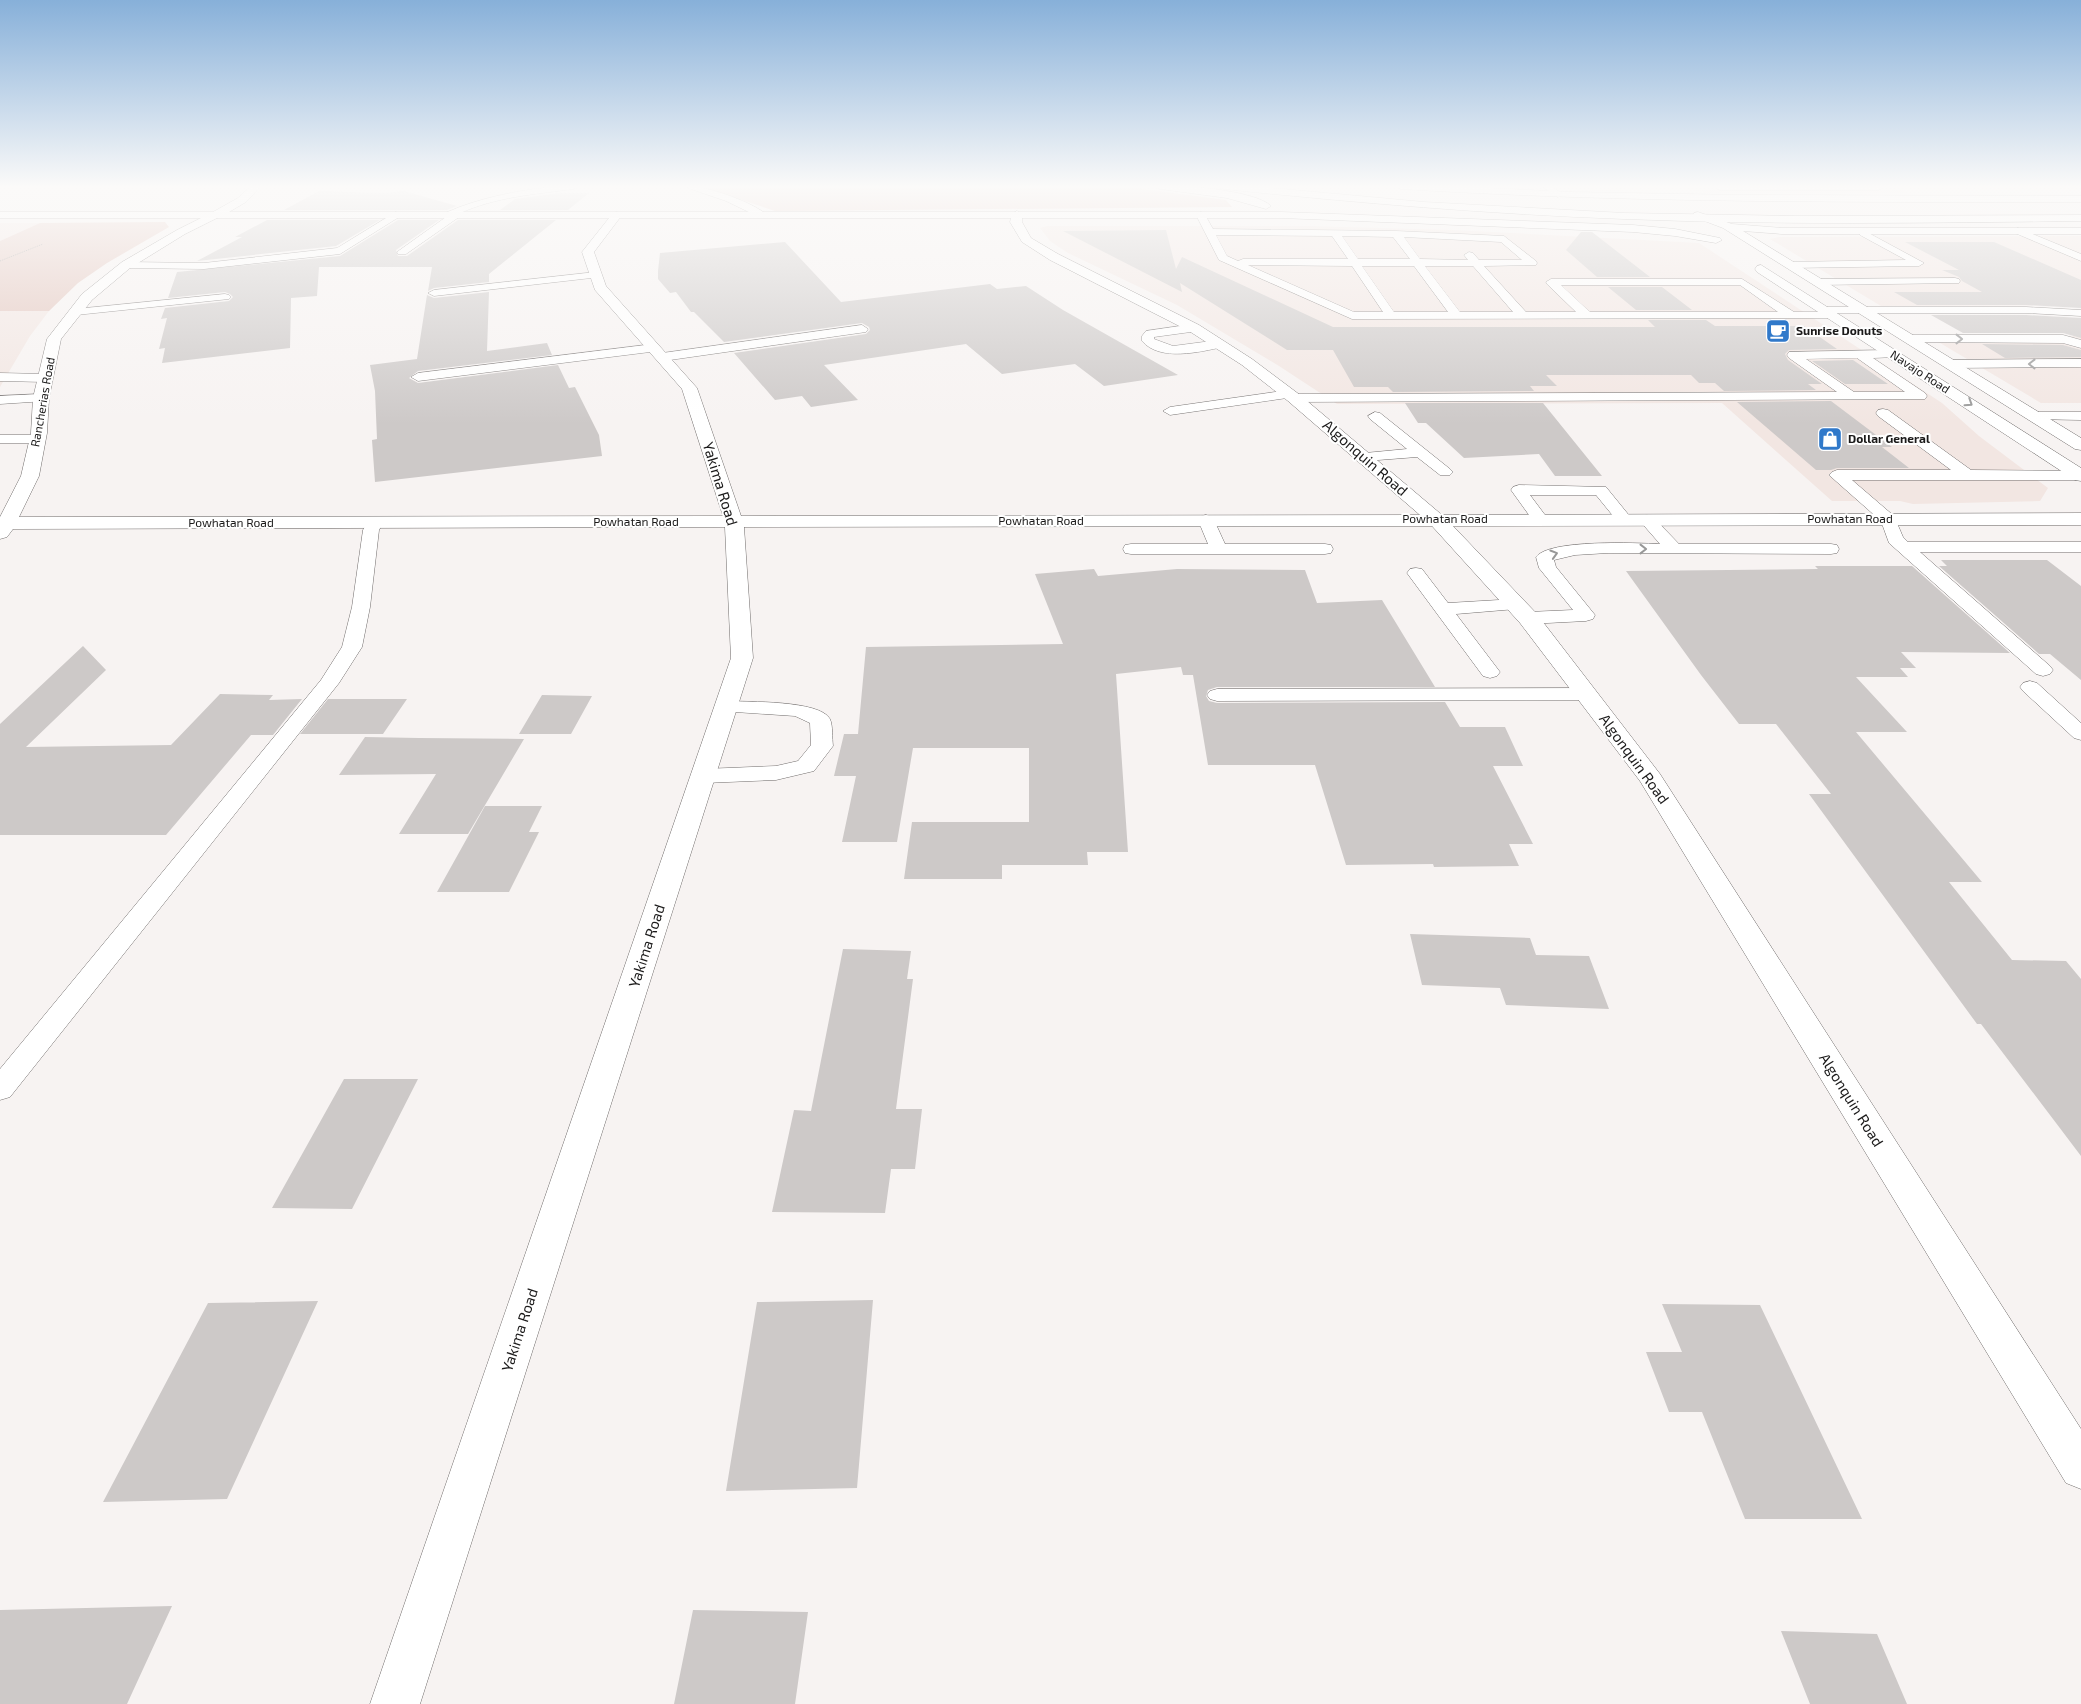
<svg xmlns="http://www.w3.org/2000/svg" width="2081" height="1704" font-family="'Exo 2',sans-serif">
<rect width="100%" height="100%" fill="#f7f3f2"/>
<path fill="#f2e6e2" d="M1477 186H1616L1622 190 1616 191Z
M1687 186H1891L1908 193H1709L1696 191Z
M0 223H40L0 241Z
M1047 226H1309L1453 230 1699 243 1942 403 1979 436 2048 488 2040 501 1913 504 1900 501H1832L1722 403 1337 404 1279 366 1177 305 1068 253 1050 241 1040 228Z
M2081 236V305L1881 306 1770 239 1779 237Z
M0 311H49L30 336 0 387Z
M2081 336V403H2041L1930 337Z"/>
<path fill="#e2c4bc" d="M700 186H1120L1226 200 1232 207 775 211Z
M165 222 169 227 107 263 78 283 49 311H0V241L40 223Z"/>
<path fill="#cdc9c8" d="M319 191 384 193 404 191 457 206 447 210H284Z
M560 193H589L568 210H500L515 199Z
M267 220H380L336 246 197 261 242 237H235Z
M398 220H439L396 250 398 256H407L458 220H556L489 274V282L434 288 428 291 432 267H319L317 296 291 298 290 348 162 363 165 348 159 349 167 318 161 319 165 308 229 301 233 297 230 294 225 292 168 298 177 272 340 256Z
M1166 230 1176 269 1182 257 1333 327H1655L1648 320H1706L1715 326H1804L1837 349 1789 350 1785 354 1788 360 1822 384H1808L1816 390 1724 391 1715 383H1699L1691 375H1546L1557 386H1530L1534 391 1393 392 1388 387H1354L1333 350H1287L1180 283 1182 292 1063 231Z
M1581 232H1592L1650 277H1597L1566 250Z
M785 242 841 302 990 284 997 289 1026 286 1063 310 1178 375 1104 386 1075 364 1002 374 966 344 824 365 858 400 811 407 802 396 775 400 734 353 866 334 870 330 869 327 862 323 724 342 694 312H691L676 292 670 293 658 279V271L660 253Z
M1905 242H1994L2081 280V308L2026 305H1917L1894 292H1982L1962 281 1959 277 1942 270H1959Z
M1608 287H1662L1692 310H1636Z
M489 292 487 351 547 343 552 355 418 371 409 378 418 383 558 365 569 388 575 387 599 435 602 456 375 482 372 440 377 439 375 391 370 365 417 359 427 295 434 298Z
M1931 315H2026L2081 318V338L2063 333H1963Z
M1982 344 2063 345 2081 350V357L2005 358Z
M1853 360 1888 384H1845L1812 361Z
M1831 401 1892 447H1882L1909 468H1837L1831 470H1816L1737 402Z
M1405 403H1543L1602 476H1555L1539 454 1464 458 1426 423H1418Z
M1941 560H2047L2081 586V680L2050 654H2039L1939 566H1947Z
M1815 566H1912L2010 653 1901 652 1916 668H1900L1908 677H1856L1907 732H1856L1982 882H1949L2012 960 2066 961 2081 979V1156L1981 1024H1977L1809 794H1831L1776 724H1739L1701 675 1626 571 1818 569Z
M1094 569 1098 576 1177 569 1305 570 1317 603 1382 600 1435 687H1217L1208 690 1206 696 1209 701 1217 703 1445 702 1460 727H1505L1523 766H1493L1533 844H1509L1519 866 1434 867 1433 864 1346 865 1315 765H1208L1193 675H1183L1181 667 1116 674 1128 852H1087L1088 865H1002V879H904L912 822H1029V748H913L897 842H842L856 776H834L844 734H858L866 647 1063 644 1035 574Z
M83 646 106 670 26 747 171 745 220 694 273 695 269 700 302 699 273 735H251L166 835H0V724Z
M542 695 592 696 571 734H519Z
M328 699H407L383 734H300Z
M365 737 419 738 524 739 468 834H399L436 774 339 775Z
M485 806H542L529 832H539L509 892H437Z
M1410 934 1530 938 1536 955 1589 956 1609 1009 1506 1005 1500 988 1422 985Z
M843 949 911 951 907 979H913L896 1109H922L915 1169H891L885 1213 772 1212 794 1110 811 1111Z
M344 1079H418L352 1209 272 1208Z
M873 1300 857 1488 726 1491 757 1302Z
M318 1301 227 1499 103 1502 208 1303Z
M1662 1304 1760 1305 1862 1519H1745L1702 1412H1669L1646 1352H1682Z
M172 1606 127 1704H0V1610Z
M693 1610 808 1612 795 1704H674Z
M1781 1631 1877 1634 1907 1704H1810Z"/>
<g fill="none" stroke-linecap="round" stroke-linejoin="round">
<defs>
<path id="lane" d="M556 186H578L574 189C535 194 496 197 460 213L459 217 406 254H398L397 252 446 217 443 215 445 213C481 197 517 191 556 186Z
M687 186C706 186 753 202 767 215L765 217H759L726 201 688 188Z
M1542 186H1551L1562 194 1558 197Z
M1713 186H1883V187L1879 190H1720Z
M396 212 401 215 399 217 340 254 204 269 126 268 121 265 126 262 204 263 337 248Z
M1201 212 1204 213 1213 229 1396 231 1504 236 1536 261 1537 263 1536 265 1484 266 1526 312H1576L1547 284 1546 282 1551 279H1742L1794 312H1820L1821 308 1825 307H2026L2081 310V316L2026 313H1837L1836 317 1832 318 1352 319 1219 260 1196 215ZM1216 235 1332 236 1348 259H1243L1238 261 1227 256ZM1342 236 1393 237 1410 259H1358ZM1404 237 1501 242 1522 260H1479L1473 253 1469 252 1464 255 1468 260 1420 259ZM1248 265 1352 266 1383 312H1354ZM1362 266H1414L1448 312H1394ZM1425 266H1473L1513 312H1460ZM1561 285H1740L1778 312H1590Z
M2018 228 2081 254V261L2015 233 2013 231Z
M1863 230 1924 263 1919 266 1789 268 1784 265 1789 262 1906 260 1860 235V231Z
M596 272 600 273 601 275 600 277 434 296 428 293 434 290Z
M1955 278 1959 279 1960 281 1959 283 1817 285 1812 282 1817 279Z
M225 294 229 295 231 297 229 299 76 315 70 312 76 309Z
M1194 324 1198 325 1200 328 1198 331 1154 337V339L1173 346 1219 340 1223 341 1225 344 1223 347C1200 352 1160 362 1142 341V336L1146 331Z
M862 325 868 329 866 332 663 361 657 357 663 353Z
M1910 335H2063L2081 340V348L2063 343 1906 342 1904 339Z
M654 344 660 348 658 351 418 381 411 377 418 373Z
M1892 350 1898 354 1896 357 1873 358 1925 393 1927 396 1925 399 1294 402 1287 398 1170 415 1163 411 1170 407 1289 390 1296 394 1837 392 1789 358 1787 355 1789 352ZM1857 358 1905 392H1854L1806 359Z
M2081 359V367L1950 368 1944 364 1950 360Z
M0 373 45 374 52 378 45 382 0 381Z
M41 394 48 398 46 401 0 404V396Z
M1883 409 1888 410 1971 470 2081 471 2080 480H1852L1894 516 1903 537 1908 542H2081V552H1920L2050 666 2053 670 2050 674 2043 676 2036 674 1889 543 1881 521 1829 475 1832 472 1837 470H1951L1878 416 1876 413 1878 410Z
M1375 412 1380 413 1450 469 1453 472 1450 475H1440L1417 457 1365 461 1360 460 1358 457 1360 454 1365 453 1407 449 1370 419 1368 416Z
M2034 412H2081V420L2029 419 2027 416Z
M0 435H36L41 436 43 439 41 442 36 443H0Z
M1519 485 1606 487 1632 519 1630 522H1618L1596 495H1530L1548 519 1546 522H1534L1511 490 1513 487Z
M1206 515 1212 517 1214 520 1225 544H1325L1331 545 1333 549 1331 553 1325 554H1131L1125 553 1123 549 1125 545 1131 544H1208L1198 520 1200 517Z
M1647 515 1653 517 1679 544H1831L1837 545 1839 549 1837 553 1831 554 1608 553 1575 555 1554 560 1556 567 1595 615 1593 619 1586 621 1528 624 1521 622 1519 618 1521 614 1528 612 1573 610 1539 568 1536 557C1549 539 1637 543 1660 544L1639 520 1641 517Z
M375 518 381 520 383 523 379 530 370 607 362 647 339 683 10 1097 0 1100V1069L321 680 342 647 352 607 363 530 369 520Z
M1416 568 1422 569 1448 603 1516 599 1522 600 1525 604 1522 608 1516 609 1456 614 1500 672 1497 676 1490 678 1483 676 1407 573 1410 569Z
M2030 681 2037 683 2081 723V740L2074 738 2023 691 2020 687 2023 683Z
M1586 688 1593 690 1596 694 1593 698 1586 700 1217 701 1210 699 1207 695 1210 691 1217 689Z
M727 701C747 702 820 700 830 719 833 726 832 738 833 746L814 771 776 780 704 783 696 781 693 776 696 771 704 769 776 766 798 761 811 745 810 723 795 716 720 711 717 707 720 703Z"/>
<path id="street" d="M1017 211 1022 214V222L1031 238 1058 254 1199 325 1252 359 1300 395 1442 515 2081 513V525L1453 526 1536 613 1660 774 2081 1429V1489L2066 1483 1640 781 1520 623 1432 526 744 527 753 658 420 1704H370L731 658 725 527 13 529 7 537 0 539V517L21 476 31 433 33 398 47 339 82 294 122 262 177 230 211 213H219L220 215 219 217 185 234 130 268 92 300 61 339 49 398 47 433 39 476 19 517 723 516 682 389 595 290 582 252 613 213 617 212 622 215 594 252 606 286 697 388 741 516 1420 515 1288 401 1242 365 1189 331 1050 260 1022 242 1010 222 1012 214Z"/>
<path id="secondary" d="M251 186H261L246 202 229 212H1281L1633 225 1675 229 1720 238 1722 240 1716 243 1675 236 1633 232 1281 218H0V212H213L238 198Z
M1155 186C1178 184 1255 190 1271 206L1266 209 1227 198 1160 189Z
M1396 186H1447L1571 192 1741 195 2081 196V202C1854 202 1628 203 1401 189Z
M1698 212 1732 224 1782 228H2081V234H1782L1743 231 2081 438V450L2075 449 1723 228 1694 217 1693 215 1694 213Z
M1761 265 2081 468V481L2075 480 1757 272 1755 269 1757 266Z"/>
<path id="primary" d="M1219 186H1250L1424 202 1624 213 1798 216 2081 215V221C1929 223 1776 225 1624 219 1490 214 1357 203 1224 189Z"/>
</defs>
<use href="#lane" stroke="#716d6c" stroke-width="1"/>
<use href="#street" stroke="#716d6c" stroke-width="1"/>
<use href="#secondary" stroke="#716d6c" stroke-width="1"/>
<use href="#primary" stroke="#716d6c" stroke-width="1"/>
<path stroke="#989695" stroke-width="1" stroke-dasharray="1 1" stroke-linecap="butt" d="M0 261 43 244"/>
<use href="#lane" fill="#fff" fill-rule="evenodd"/>
<use href="#street" fill="#fff" fill-rule="evenodd"/>
<use href="#secondary" fill="#fff" fill-rule="evenodd"/>
<use href="#primary" fill="#fff" fill-rule="evenodd"/>
</g>
<defs><path id="oneway-chevron" d="M-2-3.5L2.5 0L-2 3.5" fill="none" stroke-width="1.6" stroke-linecap="round" stroke-linejoin="round" transform="scale(1.25)"/></defs>
<g stroke="#989898">
<use href="#oneway-chevron" transform="translate(1959 339)"/>
<use href="#oneway-chevron" transform="translate(2032 364) rotate(180)"/>
<use href="#oneway-chevron" transform="translate(1969 403) rotate(33)"/>
<use href="#oneway-chevron" transform="translate(1643 549)"/>
<use href="#oneway-chevron" transform="translate(1554 554) rotate(-17)"/>
</g>
<linearGradient id="sky" x2="0" y2="1"><stop stop-color="#87b0d9"/><stop offset="0.44" stop-color="#fbfaf9"/><stop offset="1" stop-color="#fbfaf9" stop-opacity="0"/></linearGradient>
<rect width="2081" height="424" fill="url(#sky)"/>
<defs>
<symbol id="cafe-square" viewBox="-11 -11 22 22"><rect x="-9" y="-9" width="18" height="18" rx="4" fill="#3079ca" stroke="#fff"/><path d="M-5.5-4.5H6V0H3Q3 3.5 0 3.5H-2.5Q-5.5 3.5-5.5 0ZM3-3.2v2h1.7v-2ZM-6 4.5H4V6H-6Z" fill="#fff"/></symbol>
<symbol id="shop-square" viewBox="-11 -11 22 22"><rect x="-9" y="-9" width="18" height="18" rx="4" fill="#3079ca" stroke="#fff"/><path d="M-5-2.5h2.3a2.7 3.5 0 0 1 5.4 0H5L5.5 6h-11ZM-1.5-2.5h3a1.5 2.3 0 0 0-3 0Z" fill="#fff"/></symbol>
</defs>
<g fill-rule="evenodd">
<use href="#cafe-square" x="1764" y="317" width="28" height="28"/>
<use href="#shop-square" x="1816" y="425" width="28" height="28"/>
</g>
<g text-anchor="middle" stroke-width="4" stroke-linejoin="round" paint-order="stroke">
<g font-size="12" font-weight="bold" fill="#1b1a1a" stroke="#fff" text-anchor="start">
<text x="1796" y="335">Sunrise Donuts</text>
<text x="1848" y="443">Dollar General</text>
</g>
<g font-size="12" fill="#1b1a1a" stroke="#fff">
<text transform="translate(1920 372) rotate(33)" y="4">Navajo Road</text>
<text transform="translate(43 402) rotate(-80)" y="4">Rancherias Road</text>
<text x="1445" y="523">Powhatan Road</text>
<text x="1850" y="523">Powhatan Road</text>
<text x="1041" y="525">Powhatan Road</text>
<text x="636" y="526">Powhatan Road</text>
<text x="231" y="527">Powhatan Road</text>
</g>
<g font-size="15" fill="#1b1a1a" stroke="#fff">
<text transform="translate(1365 458) rotate(41)" y="5">Algonquin Road</text>
<text transform="translate(720 484) rotate(73)" y="5">Yakima Road</text>
<text transform="translate(1634 759) rotate(54)" y="5">Algonquin Road</text>
<text transform="translate(647 946) rotate(-72)" y="5">Yakima Road</text>
<text transform="translate(1851 1100) rotate(58)" y="5">Algonquin Road</text>
<text transform="translate(520 1330) rotate(-72)" y="5">Yakima Road</text>
</g>
</g>
</svg>
